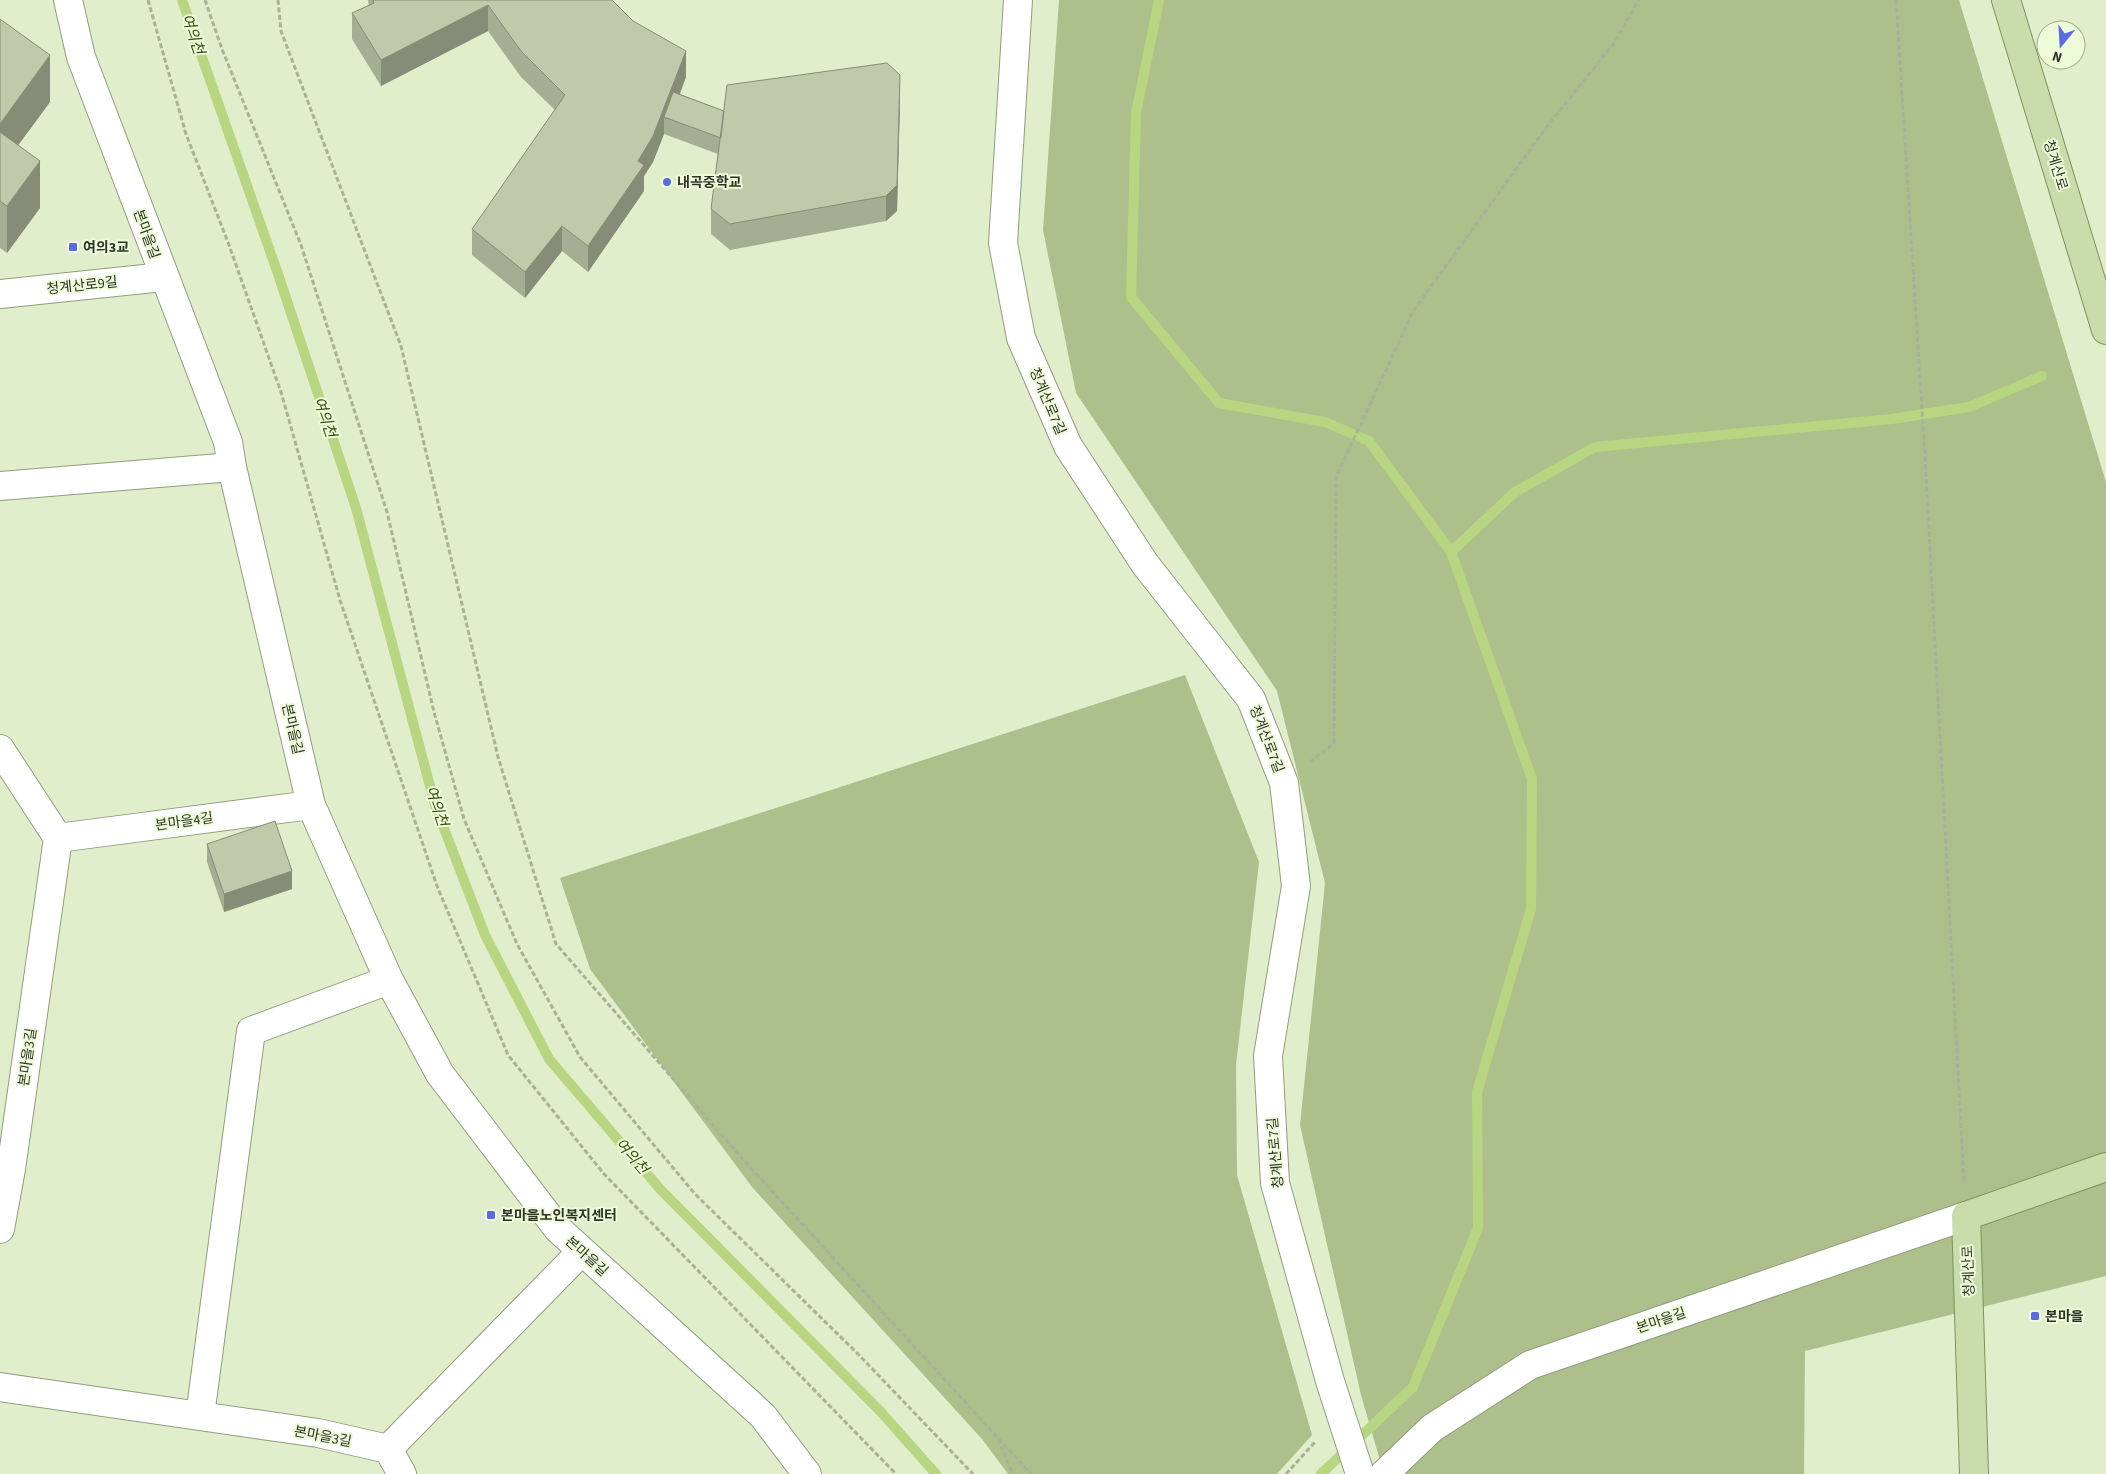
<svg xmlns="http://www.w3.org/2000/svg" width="2106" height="1474" font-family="'Source Sans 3','Noto Sans KR',sans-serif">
<rect width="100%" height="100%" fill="#e1eecc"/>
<path fill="#adc08c" d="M1059 0H1959L2106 482V1276L1805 1351 1804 1474H1384L1361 1395 1300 1125 1325 883 1277 691 1076 393 1043 230Z
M1185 675 1259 862 1236 1065 1237 1175 1312 1435 1277 1474H1008L982 1439 752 1187 590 969 560 878Z"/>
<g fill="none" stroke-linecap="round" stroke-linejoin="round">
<path stroke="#b8d681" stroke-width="10" d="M182 0 278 274 356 508 435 805 485 935 549 1059 660 1189 881 1412 936 1474
M1159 0 1136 113 1131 297 1219 403 1325 422 1369 441 1451 552 1532 779 1531 909 1477 1092 1478 1228 1413 1387 1321 1474
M1451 552 1515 492 1595 447 1892 419 1969 407 2042 376"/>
<defs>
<path id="minor" d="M68 0 81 57 228 442 232 467 311 805 389 980 440 1074 558 1229 763 1416 807 1474
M1018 0 1003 243 1021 338 1068 446 1145 564 1251 699 1284 783 1296 886 1268 1056 1275 1183 1330 1381 1360 1474
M0 294 163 277
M0 486 232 467
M0 749 58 838
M0 1229 11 1169 58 838 311 805
M0 1387 318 1433 388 1449 582 1251
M200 1416 251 1031 389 980
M388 1449 402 1474
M1384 1474 1432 1428 1530 1365 1966 1216"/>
<path id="major" d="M2006 0 2106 330
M1974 1474 1966 1216 2106 1167"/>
</defs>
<use href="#minor" stroke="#919d7d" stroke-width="30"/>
<use href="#major" stroke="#7f925a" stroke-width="30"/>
<path stroke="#a8b297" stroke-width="3" stroke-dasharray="5 2.5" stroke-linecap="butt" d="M148 0 186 134 229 245 281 392 340 600 437 886 508 1055 604 1174 896 1474
M205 0 222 49 301 245 387 512 434 712 464 819 517 944 580 1057 695 1194 858 1354 973 1474
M278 0 281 31 401 346 498 757 556 944 740 1156 1031 1474
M1896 0 1925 456 1964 1183
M1310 762 1334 743 1336 477 1414 310 1545 129 1614 43 1639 0
M998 1439 1013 1474
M1286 1474 1316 1441"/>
<use href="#minor" stroke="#fff" stroke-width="28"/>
<use href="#major" stroke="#cbdcac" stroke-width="28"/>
</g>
<path fill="#a3ae92" d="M368 0H612L686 77 680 94 724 111 900 101 897 211 886 221 730 250 711 234V209L718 154 664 134 653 162 644 176V191L588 272 562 251 525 298 472 255V229L555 110 521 77 488 31 381 86 352 39V13L369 6Z
M0 19 50 102 18 145 40 208 7 253 0 248Z
M207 844 292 889 224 912 207 862Z"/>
<path fill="#858d77" d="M488 5V31L381 86V60Z
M686 51V77L670 119 664 117V134L653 162 644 176V191L588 272V246Z
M50 55V102L0 170V124Z
M900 75V101L897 211 886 221V196Z
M40 161V208L7 253V206Z
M562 226V251L525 298V272Z
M292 871V889L224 912V894Z"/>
<path fill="#becaaa" stroke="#858d77" d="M373 0H612L633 21 686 51 653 136 638 161 644 165 588 246 562 226 525 272 472 229 565 95 521 51 488 5 381 60 352 13 374 3Z
M0 19 50 55 0 124Z
M887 63 900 75 897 185 886 196 730 224 711 209 727 85Z
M673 92 724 111 721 138 664 117Z
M0 132 40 161 7 206 0 201Z
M275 821 292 871 224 894 207 844Z"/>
<g fill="#5d6be3" stroke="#eefbd9" stroke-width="2">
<circle cx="667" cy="182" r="5"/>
<rect x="68" y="242" width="10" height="10" rx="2.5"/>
<rect x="486" y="1210" width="10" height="10" rx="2.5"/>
<rect x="2030" y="1311" width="10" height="10" rx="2.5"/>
</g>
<g text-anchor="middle" stroke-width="4" stroke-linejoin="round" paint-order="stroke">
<g font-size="14" fill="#303428" stroke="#eefbd9">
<text transform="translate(2056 165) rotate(73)" y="5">청계산로</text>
<text transform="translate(147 234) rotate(70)" y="5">본마을길</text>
<text transform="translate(82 285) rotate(-6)" y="5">청계산로9길</text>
<text transform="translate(1048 401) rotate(67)" y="5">청계산로7길</text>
<text transform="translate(293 729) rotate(77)" y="5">본마을길</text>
<text transform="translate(1267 739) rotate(69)" y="5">청계산로7길</text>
<text transform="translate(184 821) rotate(-8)" y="5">본마을4길</text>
<text transform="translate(27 1057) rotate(-82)" y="5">본마을3길</text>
<text transform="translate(1275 1153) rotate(-95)" y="5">청계산로7길</text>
<text transform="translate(587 1256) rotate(42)" y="5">본마을길</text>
<text transform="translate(1968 1271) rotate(-92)" y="5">청계산로</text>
<text transform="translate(1661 1320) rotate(-19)" y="5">본마을길</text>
<text transform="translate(323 1436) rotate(11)" y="5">본마을3길</text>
</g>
<g font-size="14" font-weight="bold" fill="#303428" stroke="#eefbd9" text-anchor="start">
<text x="677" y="187">내곡중학교</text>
<text x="83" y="252">여의3교</text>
<text x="501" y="1220">본마을노인복지센터</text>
<text x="2045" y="1321">본마을</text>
</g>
<g font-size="15" font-style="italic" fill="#3c4e10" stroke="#eefbd9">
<text transform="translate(193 34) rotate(71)" y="5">여의천</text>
<text transform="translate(325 417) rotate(71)" y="5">여의천</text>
<text transform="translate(437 806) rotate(72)" y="5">여의천</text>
<text transform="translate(632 1156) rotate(49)" y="5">여의천</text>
</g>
</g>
<g transform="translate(2061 45) rotate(198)"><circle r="24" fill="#eefbd9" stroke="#a2ab92"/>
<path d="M0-4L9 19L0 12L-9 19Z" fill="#5d6be3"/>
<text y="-8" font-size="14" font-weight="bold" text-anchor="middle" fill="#303428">N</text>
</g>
</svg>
